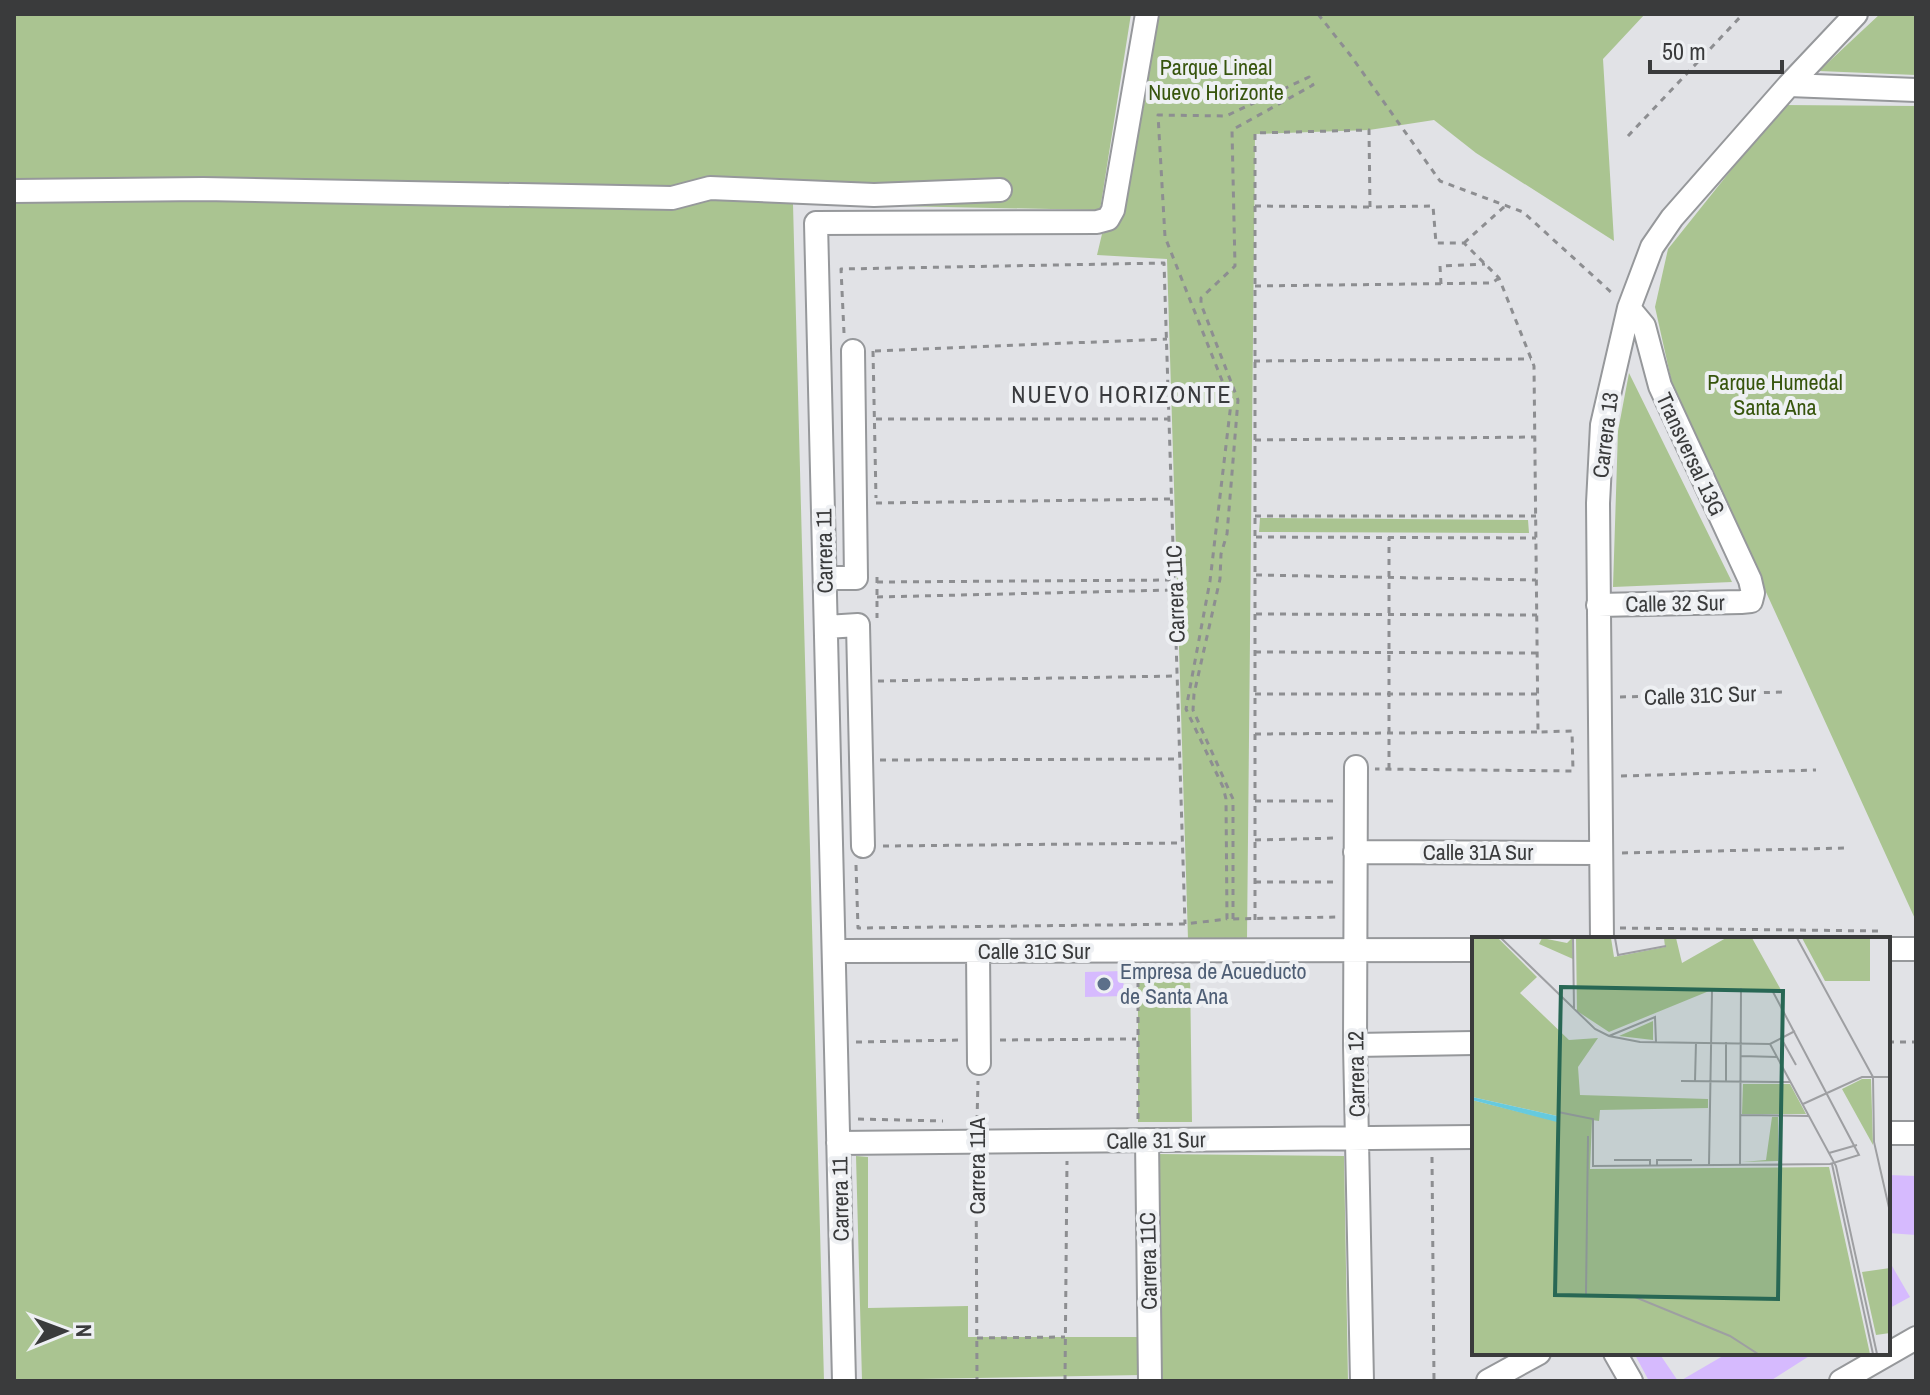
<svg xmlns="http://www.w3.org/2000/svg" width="1930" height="1395" font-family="'Archivo Narrow',sans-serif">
<rect width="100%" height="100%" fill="#e1e2e6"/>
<path fill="#aac491" d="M14 14H1131L1100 210 793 204 824 1381H14Z
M1156 14H1645L1603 59 1614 241 1476 153 1434 120 1369 130 1255 134 1247 939H1188L1167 259 1097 255 1102 234 1118 227 1145 100Z
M1880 14H1916V75L1819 71Z
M1783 105 1916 106V921L1673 388 1655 307 1668 249Z
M1629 373 1732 582 1613 587 1618 431Z
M1260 518 1528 520 1529 533 1259 532Z
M1138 966 1190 969 1192 1122H1138Z
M1158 1154 1344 1156 1348 1381H1160Z
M856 1156 868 1157V1308L968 1306V1337H1141V1375L862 1380Z"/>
<path fill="#d6bafe" d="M1123 971 1124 996 1085 997V972Z
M1888 1175 1916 1176V1235L1888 1233Z
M1888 1259 1910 1297 1888 1309Z
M1634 1353H1659L1678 1381H1649Z
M1728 1353H1814L1770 1381H1680Z"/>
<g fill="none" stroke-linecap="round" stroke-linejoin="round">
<defs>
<path id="minor" d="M1789 85 1916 90
M14 191 203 189 672 198 710 188 874 195 1000 190
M825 578H856L853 351
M1598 605 1741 602 1751 601 1753 593 1750 580 1660 386 1644 326 1629 308
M826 627 858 625 863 846
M1356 767 1355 1045 1362 1381
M1355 852 1601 853
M1602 939 1598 503 1602 425 1629 308 1652 247 1672 218 1789 85 1856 14
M1888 949H1916
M834 951 1474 950
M978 951 979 1063
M1355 1045 1474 1043
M1888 1133H1916
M1147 1140 1150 1381
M838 1143 1474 1137
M1615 1353 1631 1381
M844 1381 816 223 1097 222 1108 219 1113 210 1147 14
M1488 1381 1539 1353
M1841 1381 1916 1338"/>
</defs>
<use href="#minor" stroke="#96989b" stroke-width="26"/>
<path stroke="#8d8e91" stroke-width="3" stroke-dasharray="6 6" stroke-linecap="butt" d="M1318 14 1351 56 1440 181 1523 212 1612 293
M1628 136 1743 14
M1255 206 1370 207
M1464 243 1505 206
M1441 284 1440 266 1485 264
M1255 286 1492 283 1499 278
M844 333 841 269 1164 263 1185 924
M873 351 876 498
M875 351 1167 339
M1254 361 1531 359
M876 419H1168
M1255 440 1535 437
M876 503 1172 499
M1255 516H1536
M1256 537 1536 538
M1256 575 1536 580
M877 577V618
M877 582 1173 580
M877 597 1173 590
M1256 614 1537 615
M1255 652 1537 653
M878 681 1177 676
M1255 694H1537
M1620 697 1784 692
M1255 734 1538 732
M880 760 1180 759
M1389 769V537
M1621 776 1816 770
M1255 801H1337
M1255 840 1338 838
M883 846 1182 843
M1622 853 1848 848
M856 865 858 928 1185 924 1227 919
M1255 882H1335
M1233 919V799L1193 710 1194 694 1220 579 1221 554 1227 534 1238 400 1201 304V298L1235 266 1232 130 1313 85 1309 77 1226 116 1158 115 1165 237 1231 403 1210 581 1186 709 1223 787 1226 799 1227 919 1338 917
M1255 920V133L1369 130 1370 207 1433 206 1436 243H1464L1499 278 1534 366 1538 732 1572 731 1573 771 1375 769
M1620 928 1880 931
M1138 969V1121
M1000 1040 1136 1039
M856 1042 960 1040
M1888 1042H1916
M858 1119 943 1121
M977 1121 978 1081
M1432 1157 1434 1381
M976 1161 977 1381
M977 1338 1065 1337
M1065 1381 1067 1161"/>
<use href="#minor" stroke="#fff" stroke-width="22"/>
</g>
<circle fill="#5c6f8a" stroke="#eef0f3" stroke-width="3" cx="1104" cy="984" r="8"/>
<g text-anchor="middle" stroke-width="8" stroke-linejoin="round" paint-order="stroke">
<g font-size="22" fill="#37550d" stroke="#eef0f3">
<text x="1216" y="75">Parque Lineal<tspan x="1216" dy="25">Nuevo Horizonte</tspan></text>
<text x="1775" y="390">Parque Humedal<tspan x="1775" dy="25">Santa Ana</tspan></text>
</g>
<g font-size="22" fill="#3a3b3c" stroke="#eef0f3">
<text transform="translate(1605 435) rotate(-83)" y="8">Carrera 13</text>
<text transform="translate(1691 454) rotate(65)" y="8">Transversal 13G</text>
<text transform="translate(824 551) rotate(-91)" y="8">Carrera 11</text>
<text transform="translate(1175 594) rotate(-92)" y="8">Carrera 11C</text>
<text transform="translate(1675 603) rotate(-1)" y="8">Calle 32 Sur</text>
<text transform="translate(1700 695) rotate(-2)" y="8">Calle 31C Sur</text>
<text x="1478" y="860">Calle 31A Sur</text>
<text x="1034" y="959">Calle 31C Sur</text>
<text transform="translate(1356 1074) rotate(-91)" y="8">Carrera 12</text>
<text transform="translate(1156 1140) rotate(-1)" y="8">Calle 31 Sur</text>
<text transform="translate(977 1166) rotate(-90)" y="8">Carrera 11A</text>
<text transform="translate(840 1199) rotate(-91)" y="8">Carrera 11</text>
<text transform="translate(1148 1261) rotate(-91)" y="8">Carrera 11C</text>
</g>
<g font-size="22" fill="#4e5e75" stroke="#eef0f3" text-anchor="start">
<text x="1120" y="979">Empresa de Acueducto<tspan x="1120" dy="25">de Santa Ana</tspan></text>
</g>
<g font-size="24" letter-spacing="2" fill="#3a3b3e" stroke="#eef0f3">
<text x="1122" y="403">NUEVO HORIZONTE</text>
</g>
</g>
<g transform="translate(1472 937)">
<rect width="418" height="418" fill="#e1e2e6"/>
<path d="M0 1H26L65 40 48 56 97 103 126 101 106 130 108 158 236 162V171L128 173 127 184 120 183 118 232 357 230 398 417H0V163L84 184 85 179 0 160ZM70 1 95 6 100 1 101 22 67 7ZM104 1H139L142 20 193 10 192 1H204L210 26 254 1H280L309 53 242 52 137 95 105 74ZM330 1H398V44H353ZM181 84V103L147 99ZM390 142H399L401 208 370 152ZM271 147H318L334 177H270ZM300 180H306V224L270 225 294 223ZM418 331V396L404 398 390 335Z" fill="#aac491"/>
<path d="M0 160 85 179V185L0 163Z" fill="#66cade"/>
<path fill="none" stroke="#9e9fa2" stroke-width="2" d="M29 1 123 92 137 99 168 105 298 107 323 94M101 1 102 72M143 1 146 18 194 9M325 1 401 140 402 205 418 275M137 99 183 80 184 105M309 101 324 128M298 107 364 229 405 417M269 119 305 120M209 144 319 145M223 144 224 105M254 145V105M331 167 390 140H418M86 175 121 182V229L358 227 387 218 300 53M268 178 337 179M116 199 114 358 163 360 258 399 286 417M357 216 385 208M142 223H178V228M360 227 401 417M185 228V223H220M237 228 240 54M268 228 269 51"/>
<path fill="#286754" fill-opacity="0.15" stroke="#286754" stroke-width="4" d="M89 50 311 54 306 362 83 358Z"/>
<rect width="418" height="418" fill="none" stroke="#3a3b3c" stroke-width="4"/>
</g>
<rect width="1930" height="1395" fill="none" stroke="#3a3b3c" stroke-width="32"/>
<g transform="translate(64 1331) rotate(89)" stroke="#eef0f3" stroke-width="6" paint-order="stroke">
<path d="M0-6L14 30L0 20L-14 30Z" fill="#3a3b3c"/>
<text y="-12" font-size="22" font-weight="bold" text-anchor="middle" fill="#3a3b3c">N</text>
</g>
<path d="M1650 60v12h132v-12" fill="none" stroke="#3a3b3c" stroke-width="4"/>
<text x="1662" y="60" font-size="24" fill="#3a3b3c" stroke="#eef0f3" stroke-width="6" paint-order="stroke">50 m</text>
</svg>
